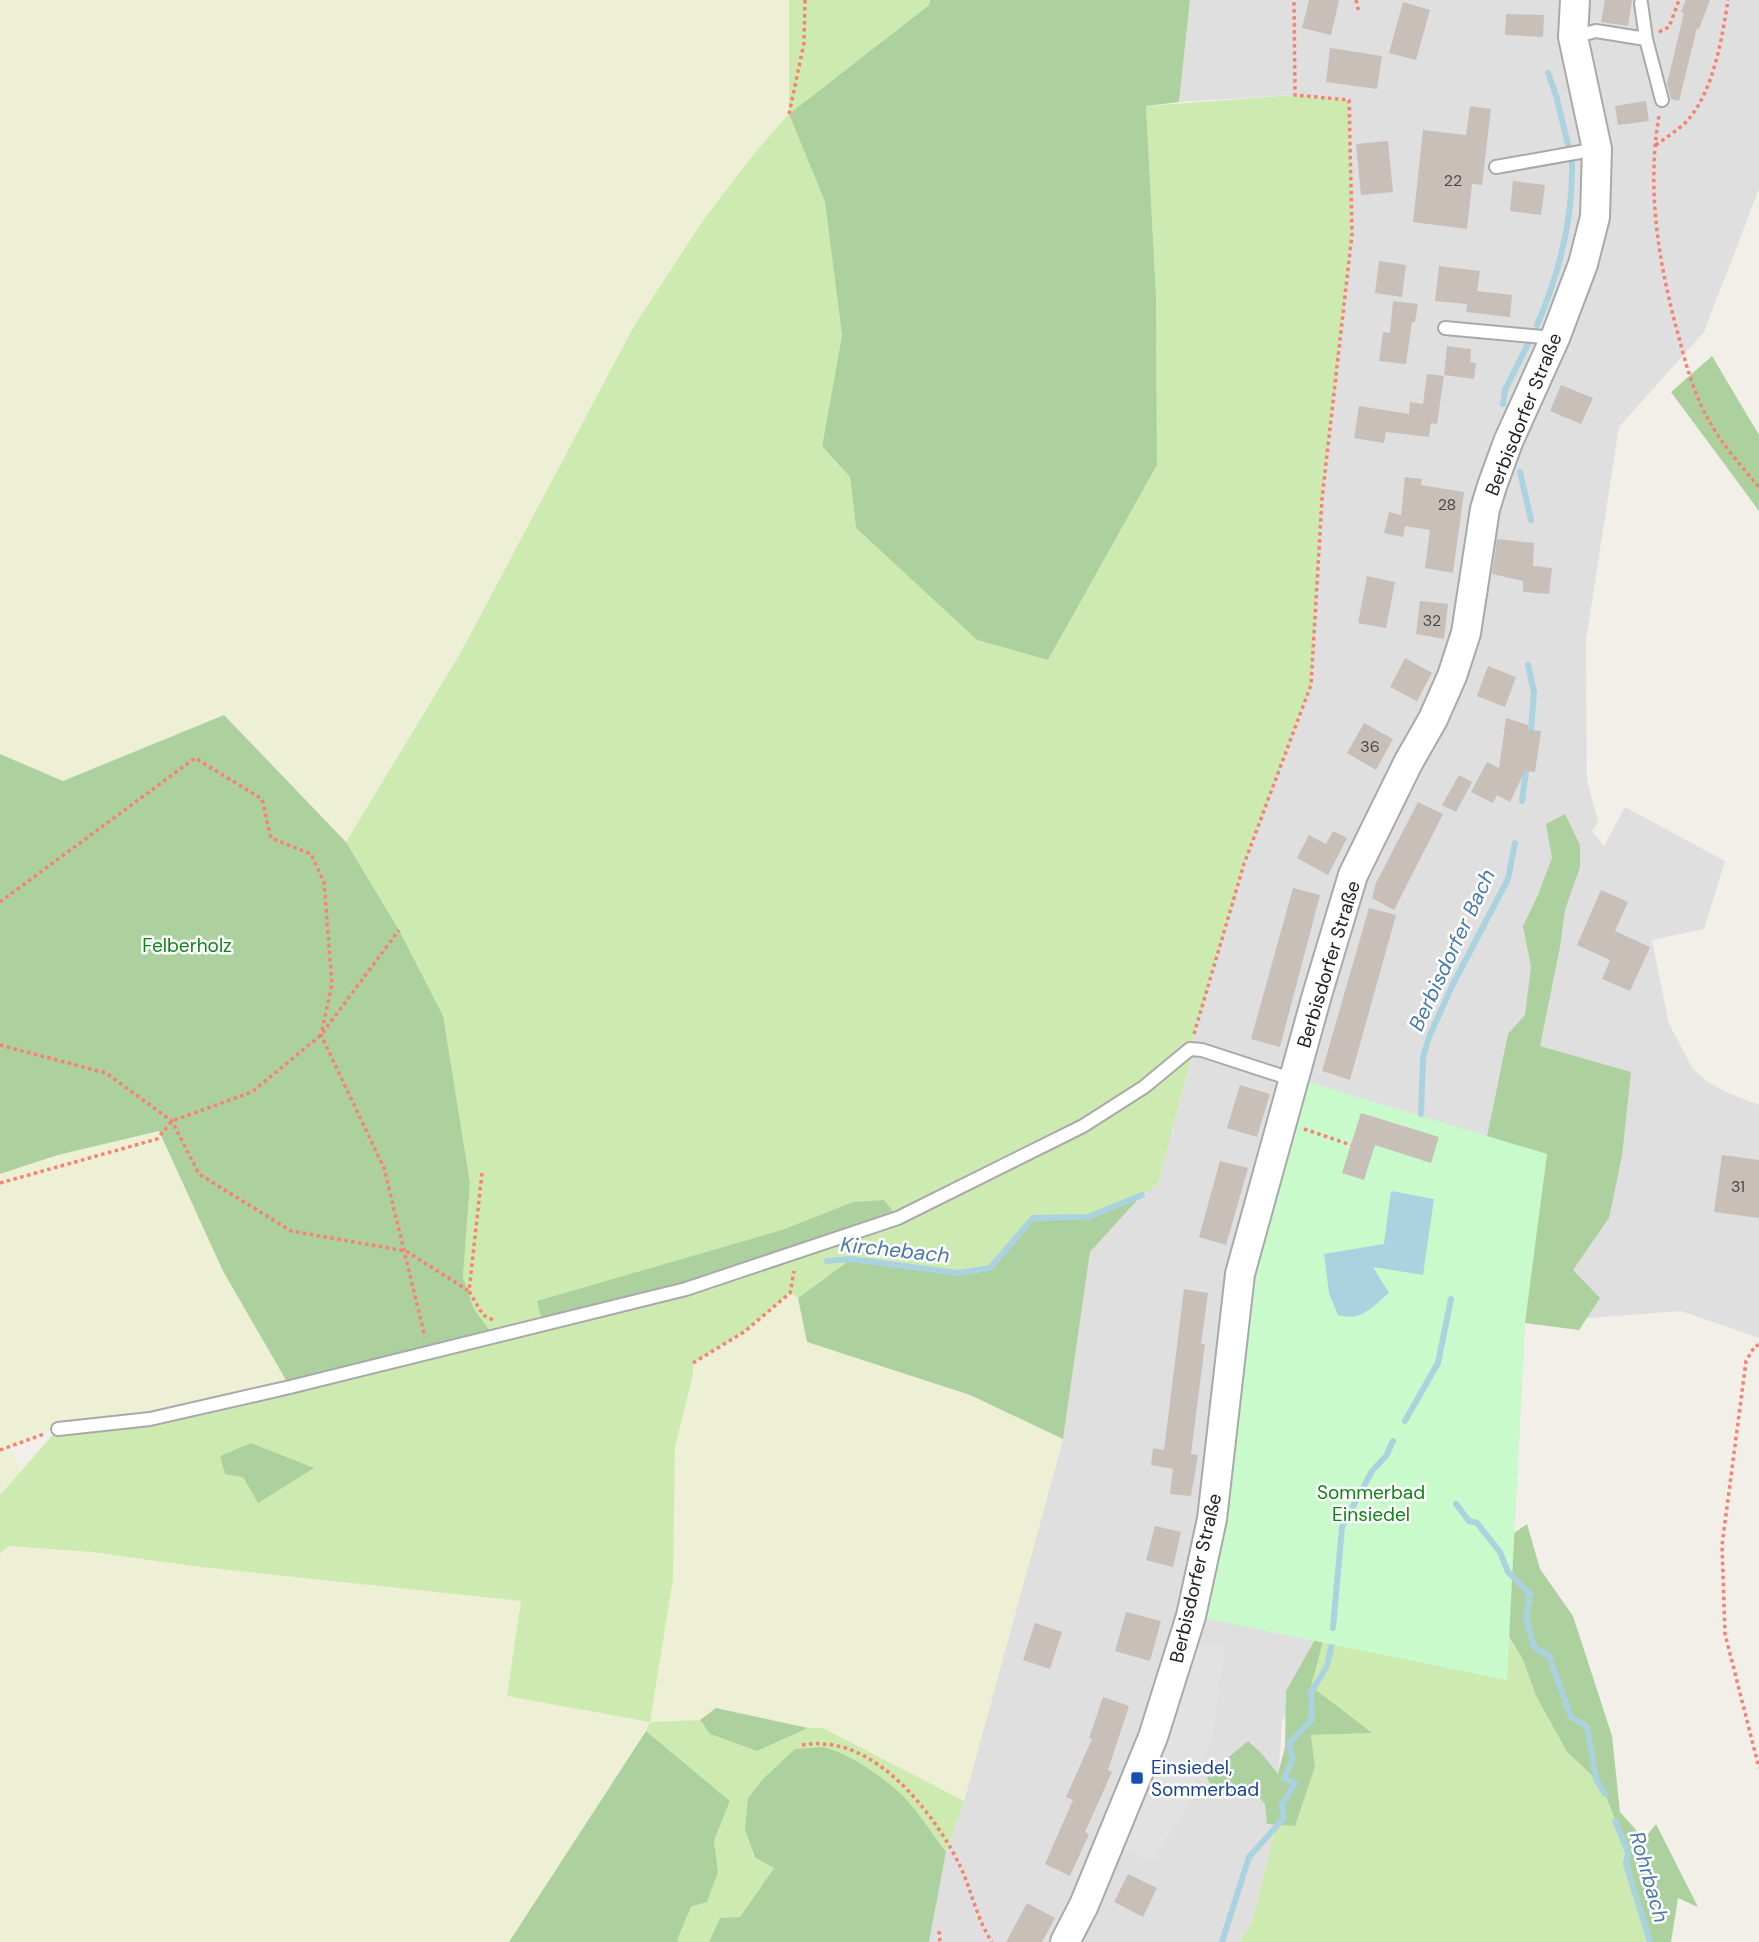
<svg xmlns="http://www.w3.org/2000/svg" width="1759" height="1942" font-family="'DM Sans',sans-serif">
<rect width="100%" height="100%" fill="#f2efe9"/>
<path fill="#e0dfdf" d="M1190 0H1759V189L1704 332 1619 427 1586 640 1587 780 1598 822 1592 831 1604 846 1625 807 1725 861 1704 929 1652 940 1669 1024 1693 1069 1708 1082 1726 1092 1759 1105V1338L1681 1311 1525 1323 1507 1680 1311 1686 1282 1720 1276 1825 1252 1922 1240 1942H929L946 1852 964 1801 1063 1439 1090 1252 1142 1195 1158 1185 1191 1058 1190 1049 1244 864 1311 685 1322 499 1352 234 1349 100 1295 95 1179 102Z"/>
<path fill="#eef0d5" d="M0 0H789V114L757 150 704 219 634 326 461 652 346 842 224 715 62 781 0 754Z
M159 1131 223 1271 290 1387 150 1419 58 1429 9 1447 21 1471 0 1495V1174L58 1155Z
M790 1293 798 1298 807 1342 970 1395 1063 1439 964 1801 823 1728H808L716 1709 700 1720 650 1723 509 1942H0V1553L9 1546 91 1552 201 1567 522 1601 650 1722 673 1579 675 1447 693 1374V1363L744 1332Z"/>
<path fill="#cdebb0" d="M789 0H930L929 5 789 114 825 202 842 337 822 445 850 477 856 528 977 640 1048 660 1157 465 1156 295 1146 106 1295 95 1349 100 1352 234 1322 499 1311 685 1244 864 1190 1049 1191 1058 1158 1185 1142 1195 1088 1217 1033 1218 990 1268 958 1273 851 1259 798 1298 790 1293 744 1332 693 1363V1374L675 1447 673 1579 650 1722 700 1720 710 1734 757 1751 808 1728H823L964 1801 946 1852C932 1834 919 1812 903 1796 883 1776 851 1755 824 1747L745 1830 754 1858 774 1868 740 1918H720L709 1942H680L677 1940 691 1907 707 1902 717 1872 714 1841 730 1801 646 1731 650 1722 507 1696 521 1601 201 1567 91 1552 9 1546 0 1553V1495L58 1429 150 1419 492 1335 474 1309 463 1277 470 1183 399 930 346 842 461 652 634 326 704 219 757 150 789 114Z
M1509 1639 1523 1660 1536 1696 1567 1752 1596 1779 1605 1794 1628 1852 1626 1864 1650 1942H1240L1252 1922 1276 1825H1295L1315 1767 1311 1735 1371 1733 1311 1686 1322 1642 1506 1680Z"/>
<path fill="#add19e" d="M930 0H1190L1179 102 1146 106 1156 295 1157 465 1048 660 977 640 856 528 850 477 822 446 842 336 825 202 789 114 929 5Z
M1712 356 1759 435V511L1671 392Z
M224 715 346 842 399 930 443 1016 470 1183 463 1277 474 1309 493 1335 290 1387 223 1271 159 1131 58 1155 0 1174V754L63 781Z
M1565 814 1580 845V867L1565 910 1560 947 1540 1046 1631 1072 1622 1156 1609 1218 1573 1270 1600 1298 1579 1330 1525 1323 1494 1405 1328 1623 1311 1686 1372 1733 1311 1735 1315 1767 1295 1826 1267 1824 1265 1804 1249 1787 1218 1797 1206 1776 1248 1741 1262 1754 1278 1774 1285 1747 1286 1691 1321 1629 1462 1259 1508 1034 1525 1015 1531 967 1523 926 1538 895 1552 858 1546 824Z
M1142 1195 1090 1252 1063 1439 970 1395 807 1342 798 1298 851 1259 958 1273 990 1268 1033 1218 1088 1217Z
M884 1200 898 1218 797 1251 543 1325 537 1301 782 1230 853 1202Z
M251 1443 314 1468 258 1503 243 1477 225 1474 220 1456Z
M1527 1524 1540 1569 1573 1616 1612 1736 1620 1812 1644 1839 1656 1824 1698 1907 1678 1898 1671 1942H1650L1626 1864 1628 1852 1605 1794 1596 1779 1567 1752 1536 1696 1523 1660 1501 1624 1497 1545Z
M716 1708 808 1728 757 1751 710 1734 700 1720Z
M646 1731 730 1801 714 1841 718 1872 707 1902 691 1907 677 1940 680 1942H509Z
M824 1747C851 1755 883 1776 903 1796 919 1812 932 1834 946 1852L929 1942H709L720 1918 740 1917 774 1868 755 1858 745 1830 748 1798 763 1779 795 1749Z"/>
<path fill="#c8facc" d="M1305 1081 1547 1154 1525 1323 1507 1680 1203 1618 1253 1276Z"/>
<path fill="#e2e2e2" d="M1225 1645 1212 1737 1183 1812 1152 1861 1122 1849 1195 1646Z"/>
<path fill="#aad3df" d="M1391 1191 1434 1199 1423 1275 1373 1267 1389 1293C1372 1307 1361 1322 1338 1315L1329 1293 1324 1254 1384 1244Z"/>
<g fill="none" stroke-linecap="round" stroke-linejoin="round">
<path stroke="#aad3df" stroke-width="6" d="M1548 73 1556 95 1568 145
M1537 325C1559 274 1573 220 1572 164
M1503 404 1505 390 1530 340
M1520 472 1531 520
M1528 665 1534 692 1531 730
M1522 801 1526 771
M1421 1114 1423 1057 1429 1037 1453 984 1508 879 1515 843
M827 1261 851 1259 958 1273 990 1268 1033 1218 1088 1217 1142 1195
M1405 1421 1438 1363 1451 1299
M1456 1504 1469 1521 1477 1523 1500 1552 1508 1572 1530 1594 1526 1618 1534 1647 1549 1656 1571 1717 1587 1726 1596 1779 1605 1794
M1333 1628 1342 1527 1372 1471 1386 1456 1393 1441
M1615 1821 1628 1852 1626 1864 1650 1942
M1222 1942 1249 1857 1284 1818 1282 1805 1295 1783 1284 1778 1293 1759 1289 1744 1312 1719 1311 1693 1327 1666 1331 1647"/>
</g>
<path fill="#c7bfb8" d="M1309 0H1339L1331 35 1302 28Z
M1605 0H1632L1628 26 1601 22Z
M1686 0H1710L1699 29 1697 28 1679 101 1671 99 1667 84 1684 13 1681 12Z
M1403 2 1430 10 1416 60 1389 53Z
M1506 14 1544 15 1543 37 1505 35Z
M1330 48 1382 56 1377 89 1326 82Z
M1646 101 1649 121 1618 125 1615 106Z
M1470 106 1491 109 1482 185 1472 184 1467 229 1413 222 1423 130 1466 135Z
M1388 141 1393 192 1361 195 1356 144Z
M1513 181 1545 185 1541 215 1510 211Z
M1379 261 1406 265 1402 297 1375 293Z
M1439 266 1480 271 1477 291 1512 295 1510 317 1466 312 1467 304 1435 301Z
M1393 301 1418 304 1415 322H1412L1406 364 1379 361 1383 332 1390 333Z
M1447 346 1471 349 1470 362 1476 363 1474 379 1444 375Z
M1427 374 1444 376 1437 424 1431 423 1429 437 1386 432 1384 443 1354 438 1359 406 1409 414 1410 402 1423 404Z
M1561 385 1593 398 1581 424 1550 411Z
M1405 477 1422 479 1421 485 1464 492 1453 573 1425 568 1430 530 1405 526 1403 537 1384 533 1389 512 1401 515Z
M1497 539 1534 543 1533 566 1552 568 1549 594 1523 592V581L1492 574Z
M1367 576 1395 582 1386 628 1358 623Z
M1420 601 1448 604 1444 639 1416 634Z
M1405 658 1432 673 1417 701 1390 687Z
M1488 666 1516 677 1505 707 1477 696Z
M1506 718 1528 725V730L1541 731 1535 772 1525 771 1510 802 1497 795 1493 803 1471 792 1487 762 1499 768Z
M1364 723 1393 739 1376 770 1347 753Z
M1459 775 1472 782 1456 812 1442 805Z
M1418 802 1443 814 1394 910 1372 898 1376 883Z
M1333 831 1347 838 1328 875 1297 858 1309 835 1326 844Z
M1293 888 1320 895 1280 1047 1251 1039Z
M1601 890 1628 902 1615 931 1650 947 1630 991 1602 979 1610 960 1577 945Z
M1369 908 1396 915 1350 1080 1322 1071Z
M1240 1085 1270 1094 1257 1137 1227 1128Z
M1361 1113 1439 1137 1431 1163 1375 1145 1364 1180 1342 1173Z
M1722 1155 1759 1160V1218L1714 1212Z
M1220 1161 1248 1168 1226 1245 1199 1237Z
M1184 1289 1208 1293 1201 1344H1205L1191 1454 1198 1455 1191 1496 1170 1494 1173 1469 1151 1465 1153 1448 1164 1450Z
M1155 1526 1181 1532 1173 1567 1146 1560Z
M1126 1612 1161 1621 1150 1661 1115 1651Z
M1035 1623 1062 1632 1050 1669 1023 1660Z
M1103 1697 1129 1706 1108 1770 1112 1772 1085 1832 1089 1834 1070 1876 1045 1864 1073 1800 1066 1797 1092 1739 1089 1738Z
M1128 1874 1157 1888 1143 1917 1114 1902Z
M1027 1903 1055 1918 1042 1942H1006Z"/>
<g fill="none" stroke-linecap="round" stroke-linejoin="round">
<defs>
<path id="service" d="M1641 3 1646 39 1662 100
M1573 37 1596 31 1646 39
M1496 167 1597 149
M1445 328 1554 338
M58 1429 150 1419 290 1387 686 1289 898 1218 1083 1126 1144 1087 1190 1049 1202 1050 1294 1080"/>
<path id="tertiary" d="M1065 1942 1084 1905 1153 1737 1191 1616 1212 1519 1240 1274 1317 995 1353 875 1408 763 1433 719 1452 676 1466 633 1485 509 1492 486 1508 442 1555 338 1583 264 1595 217 1597 149 1573 37 1575 0"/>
</defs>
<use href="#service" stroke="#a9a9a9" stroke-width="16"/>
<use href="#tertiary" stroke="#a9a9a9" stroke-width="32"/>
<path stroke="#fa8072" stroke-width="3.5" stroke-dasharray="3.5 3.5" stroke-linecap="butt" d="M1356 0 1359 13
M1659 32 1669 27 1679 0
M789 114 804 43 805 0
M1659 116C1646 191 1659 265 1679 338 1686 365 1694 394 1708 419 1721 443 1741 466 1759 487
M1656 145C1665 138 1677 131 1686 122 1713 93 1722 39 1728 0
M0 902 195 758 262 799 271 838 311 854 324 882 332 984 321 1035 384 1168 425 1337
M1194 1034 1244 864 1311 685 1322 499 1352 234 1349 100 1295 95 1294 0
M0 1045 106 1073 172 1121 199 1174 291 1231 406 1251 469 1291
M1304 1129 1351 1145
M482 1173 469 1291 483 1315 493 1320
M0 1183 157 1139 172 1121 252 1092 321 1035 399 930
M1759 1345 1755 1346 1746 1361 1722 1545 1725 1634 1759 1768
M693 1363 744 1332 790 1293 794 1271
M0 1450 44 1434
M802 1745C809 1744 816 1743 823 1744 883 1746 938 1819 961 1868 972 1892 977 1920 992 1942
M939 1931 940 1942"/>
<use href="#service" stroke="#fff" stroke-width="12"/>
<use href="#tertiary" stroke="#fff" stroke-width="28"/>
</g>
<rect fill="#1a4fb4" stroke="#fff" stroke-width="2.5" x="1130" y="1771" width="14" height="14" rx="3.5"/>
<g text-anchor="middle" stroke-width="5" stroke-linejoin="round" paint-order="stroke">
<g font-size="16" fill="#4b4948">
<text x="1453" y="186">22</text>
<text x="1447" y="510">28</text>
<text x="1432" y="626">32</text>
<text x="1370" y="752">36</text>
<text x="1738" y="1192">31</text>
</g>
<g font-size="19" fill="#222" stroke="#fff">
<text transform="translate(1523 414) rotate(-68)" y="7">Berbisdorfer Straße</text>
<text transform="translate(1328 964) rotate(-73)" y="7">Berbisdorfer Straße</text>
<text transform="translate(1195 1578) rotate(-77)" y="7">Berbisdorfer Straße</text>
</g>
<g font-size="19" fill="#0c8416" stroke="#fff">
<text x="187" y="952">Felberholz</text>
<text x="1371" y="1499">Sommerbad<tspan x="1371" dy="22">Einsiedel</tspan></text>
</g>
<g font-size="19" fill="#164399" stroke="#fff" text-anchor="start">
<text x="1151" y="1774">Einsiedel,<tspan x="1151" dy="22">Sommerbad</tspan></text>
</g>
<g font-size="21" font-style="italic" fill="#4a7aab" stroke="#fff">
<text transform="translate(1452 950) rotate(-65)" y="7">Berbisdorfer Bach</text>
<text transform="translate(895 1250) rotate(6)" y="7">Kirchebach</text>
<text transform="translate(1649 1877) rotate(74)" y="7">Rohrbach</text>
</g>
</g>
</svg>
